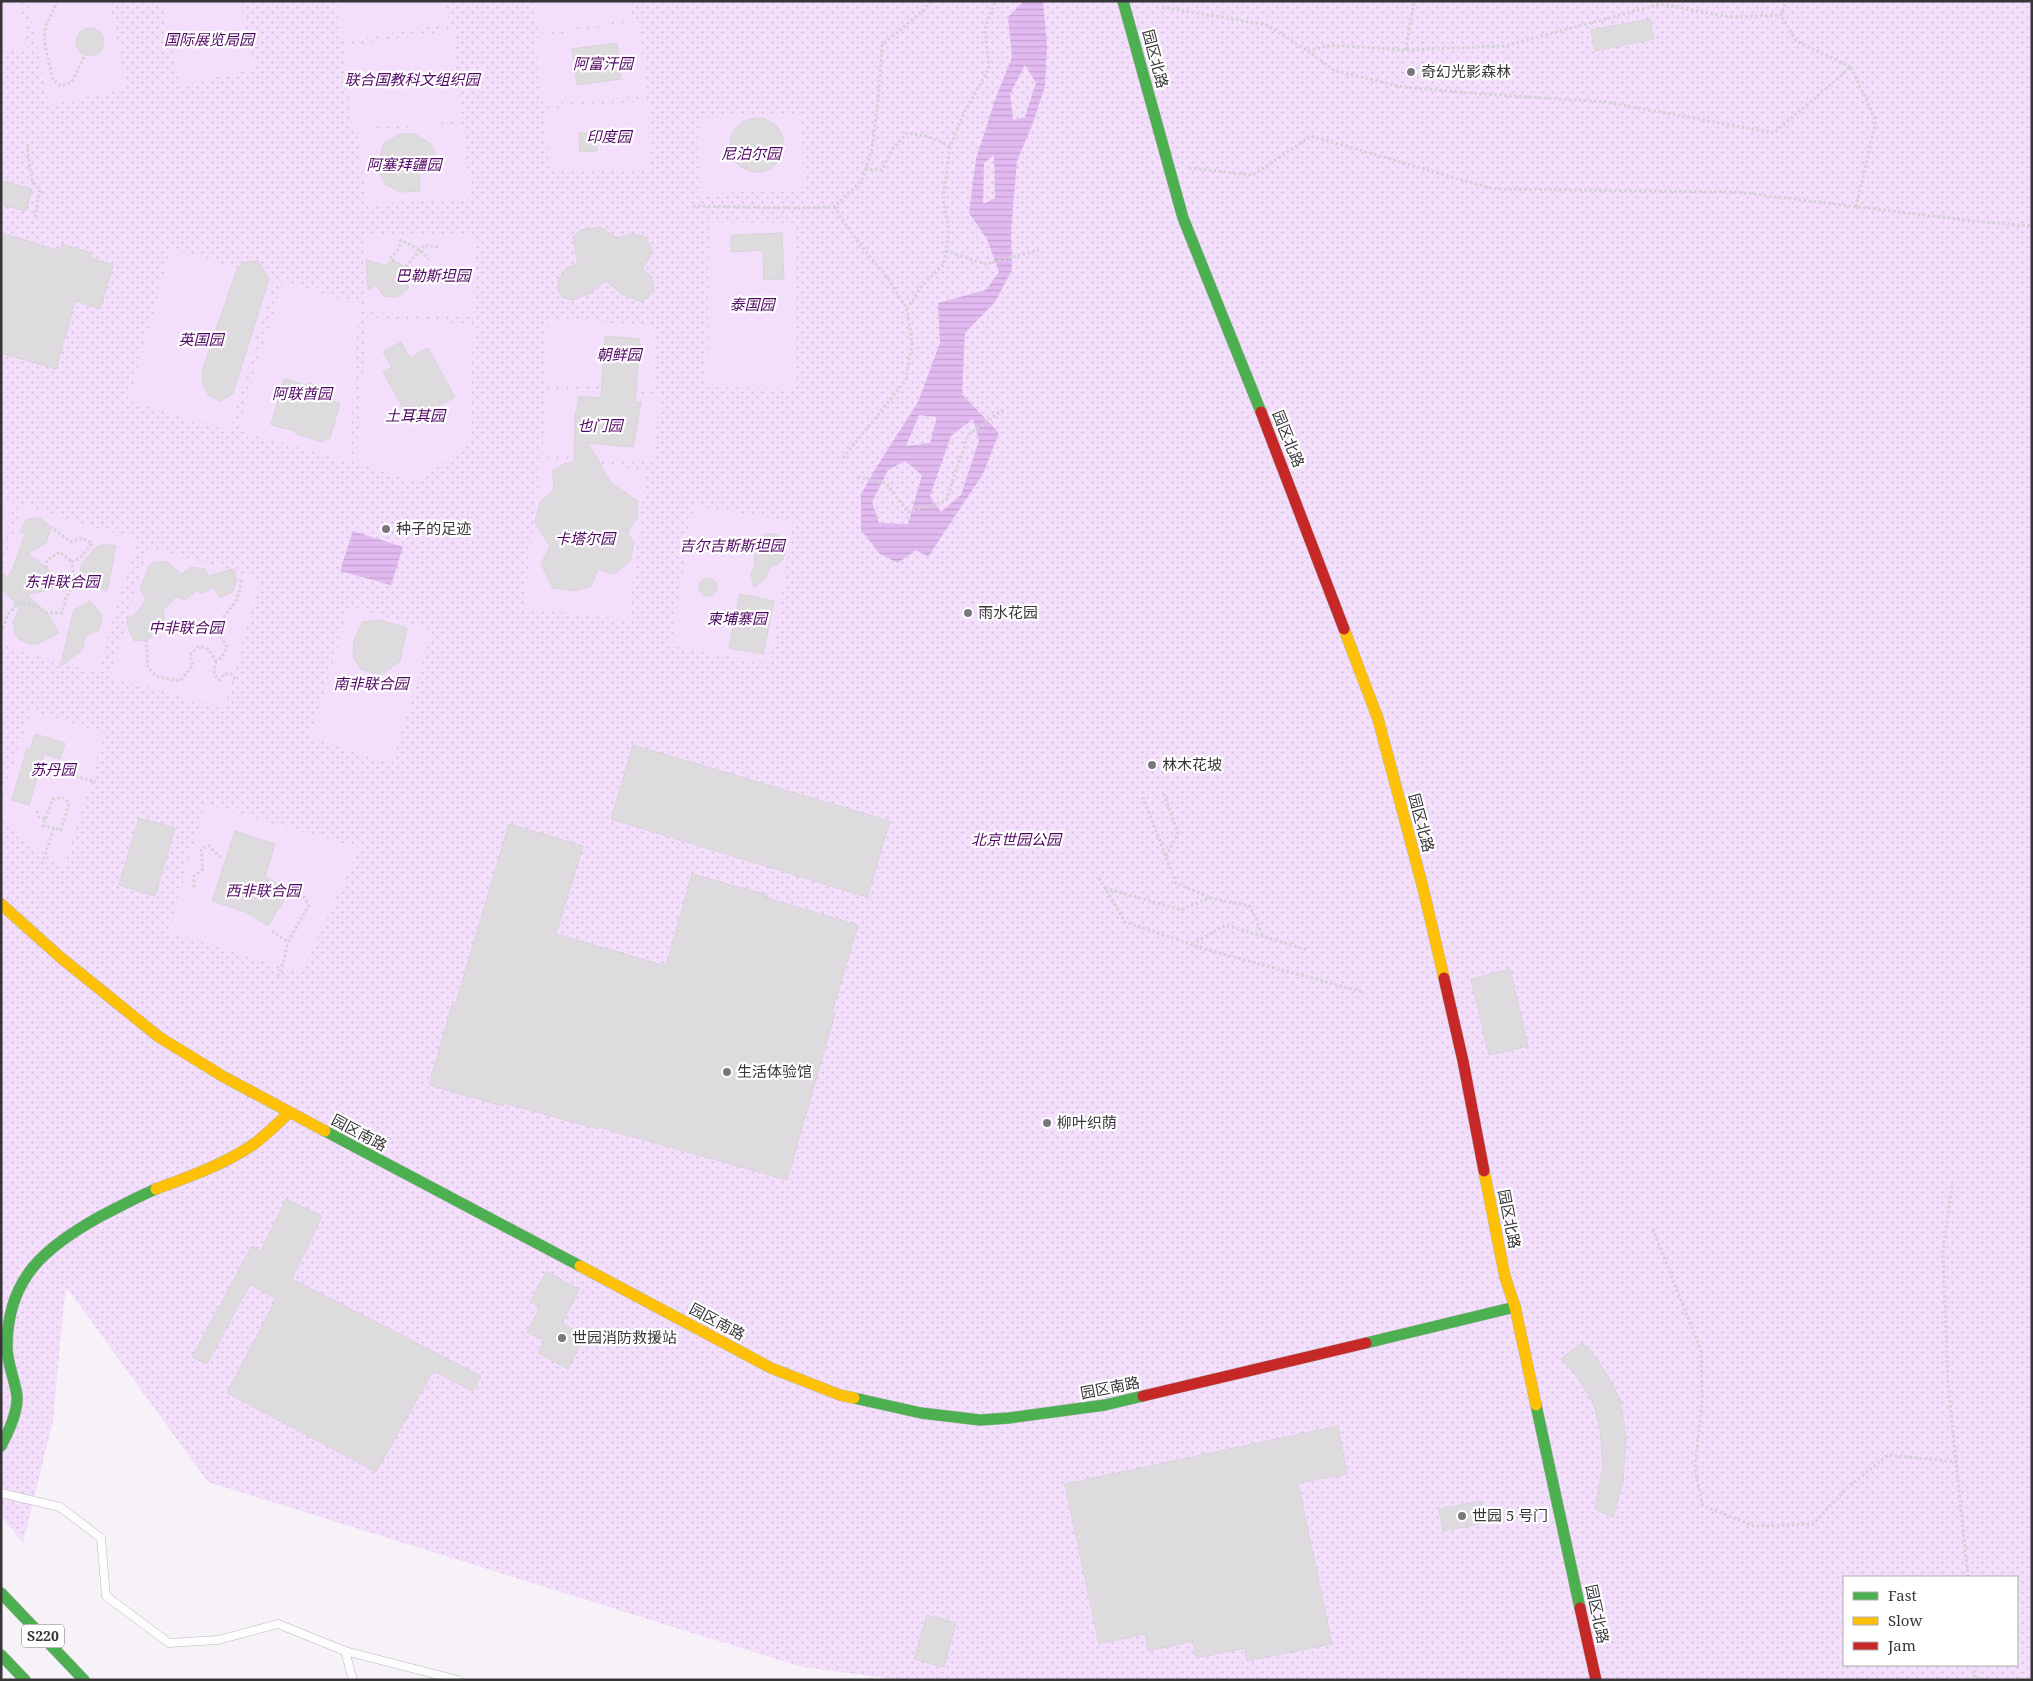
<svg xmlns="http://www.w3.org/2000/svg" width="2033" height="1681" font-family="'Noto Serif','Noto Sans SC',serif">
<defs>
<pattern id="grass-dots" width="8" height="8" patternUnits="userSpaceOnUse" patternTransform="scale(1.25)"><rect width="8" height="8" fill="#f3defb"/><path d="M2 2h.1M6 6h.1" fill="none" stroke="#d1bfd8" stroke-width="1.8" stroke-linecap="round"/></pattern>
<pattern id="water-rules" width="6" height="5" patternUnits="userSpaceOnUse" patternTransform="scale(1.25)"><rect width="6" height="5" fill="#e2baf1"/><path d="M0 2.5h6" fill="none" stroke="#c3a0cf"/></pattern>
</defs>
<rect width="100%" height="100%" fill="#f6f2f8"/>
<path fill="url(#grass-dots)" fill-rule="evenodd" d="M1 1H2032V1680H901L802 1667 208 1482 67 1288 64 1302 53 1421 23 1543 1 1516ZM1844 1577H2017V1665H1844Z"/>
<path fill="#f3defb" d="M1 1H19L28 49H1Z
M28 1H109L127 89 49 105Z
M161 1H240L255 68 180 86Z
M336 1H446L449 22 344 42Z
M533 1H628L631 18 539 34Z
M638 21 648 96 543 104 535 38Z
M453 30 461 121 353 129 343 47Z
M648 101 649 169 549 172 545 109Z
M801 113 804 189 702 194 698 118Z
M462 124 471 198 367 204 357 131Z
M709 222 796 223 794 388 707 387Z
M474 236 473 317 364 312 363 237Z
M172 249 274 279 230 431 128 401Z
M283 281 359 304 349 463 238 429Z
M367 317 474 324 468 443 418 482 356 462Z
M548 320 656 325 653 389 544 383Z
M547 389 659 397 654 462 542 454Z
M542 457 646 470 628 620 524 608Z
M1 498 15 503 1 548Z
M22 505 137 540 97 673 1 644V575Z
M694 506 793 522 770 664 671 646Z
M148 547 260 579 224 709 111 677Z
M350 606 432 631 392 763 310 738Z
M31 710 105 733 63 870 1 817V808Z
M205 804 360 848 301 973 169 932Z"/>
<path fill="url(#water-rules)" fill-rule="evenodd" d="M1024 1H1043L1047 44 1045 86 1033 123 1017 161 1011 232 1012 270 995 302 965 333 962 394 999 433 983 474 928 557 916 550 898 563 880 554 861 530V494L879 463 918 402 940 343 938 303 986 290 999 272 987 239 969 213 976 159 995 100 1012 57 1008 17ZM1025 65 1036 83 1025 117 1013 120 1010 94ZM994 155 995 198 983 204 984 163ZM919 415 937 417 930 443 906 446ZM973 419 979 440 961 495 941 512 930 496 951 436ZM905 461 922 475 908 524 879 523 872 502 888 470Z
M353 531 403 547 391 585 340 571Z"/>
<path fill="#dedbdf" stroke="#d7d4d9" d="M1650 19 1654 39 1595 51 1591 30Z
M76 42a14 14 0 1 1 28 0a14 14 0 1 1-28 0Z
M617 43 621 79 577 85 572 49Z
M730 145a27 27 0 1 1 54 0a27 27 0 1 1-54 0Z
M579 133H596L597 151 580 152Z
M401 134H415L431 144 436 156 419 163 420 191 401 192 386 185 377 168 384 143Z
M1 181 32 189 26 211 1 205Z
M600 227 617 238 632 234 644 236 652 248 650 257 642 268 652 277 654 292 642 302 622 294 606 281 590 293 573 300 562 297 557 289 560 277 567 268 578 263 573 237 581 230Z
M1 233 60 251 62 244 92 253 90 258 113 265 100 309 75 301 56 369 1 353Z
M782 233 784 279 764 280 763 250 731 252V235Z
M366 260 384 265 394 261 406 267 413 275 406 283 409 288 397 297 384 296 376 285 368 290Z
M258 261 269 279 233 393 221 401 209 396 203 384 202 371 236 272 239 266 247 262Z
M605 336 640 339 635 402H641L633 447 588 443 611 483 638 501 637 518 627 533 634 543 630 561 614 574 598 569 591 586 575 591 553 588 541 564 550 546 535 522 540 502 554 490 553 471 564 464 574 462 575 417 579 396 601 398Z
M401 342 410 358 428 348 455 397 411 422 383 372 392 367 383 352Z
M284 379 309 386V383L330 389 327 399 340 403 330 438 321 442 295 433 296 431 271 425Z
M40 518 51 527 46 543 28 553 58 578 52 589 27 595 47 613 59 633 37 644H31L19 639 15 634 13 622 20 608 1 588V572L7 577 12 571 25 534 20 531 27 519Z
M765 534H775L780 537 784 542 786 552 781 562 769 568 766 578 754 588 751 573 755 564 753 545 756 540Z
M105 544 116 546 107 591 80 583 81 565 95 548Z
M154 562H167L181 574 191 567 205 569 208 576 234 569 236 574 233 575 237 579 233 591 220 598 214 587 203 593 196 591 185 600 176 596 163 611 164 617 162 625 155 629 152 636 146 640 135 641 129 631 127 620 139 610 146 599 140 589 149 566Z
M699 587a9 9 0 1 1 18 0a9 9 0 1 1-18 0Z
M740 594 774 601 763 654 729 648Z
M90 601 102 615 99 630 85 636 83 649 60 667 74 610Z
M380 620 407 628 400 661 381 675 361 669 353 656 354 641 362 622Z
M35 734 65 743 60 759 44 754 29 805 12 800 27 748 30 749Z
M633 745 890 821 867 897 611 819Z
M139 818 175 828 155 896 119 885Z
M509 824 583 846 556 934 666 966 692 874 767 895 766 898 858 925 832 1012 835 1013 787 1180 598 1127V1129L504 1103 503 1106 429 1085 452 1005 455 1006Z
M235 831 275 844 265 876 289 892 268 926 246 912 212 901Z
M1510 969 1528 1046 1489 1055 1471 979Z
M286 1199 322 1216 292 1279 481 1376 473 1391 433 1371 376 1472 227 1393 276 1299 250 1284 207 1364 192 1357 252 1246 261 1251Z
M546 1272 579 1289 562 1323 585 1336 568 1369 538 1353 544 1341 527 1332 540 1307 530 1302Z
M1581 1343 1591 1351 1606 1373 1620 1399 1626 1436 1623 1482 1613 1517 1595 1509 1603 1464 1600 1429 1593 1402 1575 1374 1561 1359Z
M1338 1426 1347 1474 1298 1483 1332 1644 1247 1661 1245 1648 1196 1658 1193 1641 1149 1651 1145 1634 1099 1644 1065 1484Z
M1481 1501 1485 1523 1443 1531 1439 1509Z
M927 1615 956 1623 944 1667 914 1659Z"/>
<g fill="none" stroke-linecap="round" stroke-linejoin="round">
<defs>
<path id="lane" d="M1 1493 60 1507 101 1538 106 1596 169 1643 218 1640 278 1624 345 1651 458 1680
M345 1651 353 1680"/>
<path id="fast" d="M1123 1 1183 218 1261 412
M325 1131 580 1266
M1366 1343 1515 1307
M854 1398 921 1413 980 1420 1009 1418 1105 1405 1143 1396
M1536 1405 1580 1608
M1 1446C8 1433 18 1411 17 1396 15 1380 7 1363 7 1347 7 1278 45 1247 101 1216 119 1207 137 1197 156 1189
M1 1593 84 1680
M1 1655 25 1680"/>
<path id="slow" d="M1344 629 1378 719 1423 888 1444 978
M1 904 60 957 159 1037 224 1077 325 1131
M1484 1171 1505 1277 1515 1307 1536 1405
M156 1189C189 1177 225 1164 254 1144 266 1135 278 1123 289 1113
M580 1266 771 1368 840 1395 854 1398"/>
<path id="jam" d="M1261 412 1344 629
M1444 978 1463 1061 1484 1171
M1143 1396 1366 1343
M1580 1608 1596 1680"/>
</defs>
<use href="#lane" stroke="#bbb8bc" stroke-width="9"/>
<use href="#fast" stroke="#bbb8bc" stroke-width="12"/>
<use href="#slow" stroke="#bbb8bc" stroke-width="12"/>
<use href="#jam" stroke="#bbb8bc" stroke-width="12"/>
<path stroke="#d3d2d4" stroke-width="3" stroke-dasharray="2.5 2.5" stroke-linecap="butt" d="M58 1 46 25 44 40 53 80 61 86 72 82 85 55
M1162 7 1267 25 1308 51 1330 45 1406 50 1504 46 1661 4 1729 17 1781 15 1786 1
M1406 50 1414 1
M1308 51 1335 71 1403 87 1482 94 1606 102 1774 133 1851 67 1796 41 1781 15
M1851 67 1876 121 1856 207
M28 144C27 158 31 168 32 182L40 189 35 217
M1189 168 1253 175 1311 136 1493 189 1736 192 1974 221 2032 226
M865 169 882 170 893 148 907 133 927 136 950 146
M693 206 795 208 834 207 862 180 872 149 879 93 882 45 924 10 931 1
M834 207 858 242 889 280 907 309 912 343 906 380 843 458
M946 251 986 264 1039 250
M394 261 390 258 399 249 401 240 420 250 429 259
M406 267 424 245 438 247
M907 309 921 287 944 264 949 230 943 200 950 146 964 113 989 68 985 28 994 4 999 1
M858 477 886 483 908 512 946 501 968 435 1004 409
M46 568 47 560 60 552 72 562
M1 633 8 614 20 602 36 606 47 613H62L66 598 74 583 72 562 80 558 92 543 82 538 71 542 51 527
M146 640 148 668 158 677 180 681 193 665 190 655 199 646 208 649 216 661 222 657 227 647 216 628C229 606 239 607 241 579
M216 661 214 673 219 680 225 673 231 674 236 680
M61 772 96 782
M1164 794 1178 834 1166 856
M1143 797 1176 883 1209 897
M37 811 39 817 46 819
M42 864 54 828 61 830 69 803 62 797 53 799 43 826 54 828
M1099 878 1125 922 1205 949 1363 992
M194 887V876L203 869 201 849 209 846 221 858
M1105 888 1181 910 1210 898 1250 906 1263 936
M272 931 288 942 309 905 301 892
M1192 944 1226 925 1308 950
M278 976 284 960 288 942
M1952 1186 1943 1252 1948 1383 1968 1577
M1653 1229 1701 1351 1702 1401 1695 1468 1702 1505 1754 1526 1813 1524 1848 1487 1888 1455 1957 1462
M1975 1665V1680"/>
<use href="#lane" stroke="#fefdfe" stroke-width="8"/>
<use href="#fast" stroke="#4caf50" stroke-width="11"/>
<use href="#slow" stroke="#ffc107" stroke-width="11"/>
<use href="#jam" stroke="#c62828" stroke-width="11"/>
</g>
<g fill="#7a777c" stroke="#fff" stroke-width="2">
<circle cx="1411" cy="72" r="5"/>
<circle cx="386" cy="529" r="5"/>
<circle cx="968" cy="613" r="5"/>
<circle cx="1152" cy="765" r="5"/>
<circle cx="727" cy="1072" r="5"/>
<circle cx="1047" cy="1123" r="5"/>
<circle cx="562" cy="1338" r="5"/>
<circle cx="1462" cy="1516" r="5"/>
</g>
<g text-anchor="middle" stroke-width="4.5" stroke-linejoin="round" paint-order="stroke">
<rect fill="#fff" stroke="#747274" stroke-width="1" x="22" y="1624.5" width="42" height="23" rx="4"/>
<g font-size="14" font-weight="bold" fill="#383539">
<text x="43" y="1641">S220</text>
</g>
<g font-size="15" font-style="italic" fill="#500664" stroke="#fff">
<text x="209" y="45">国际展览局园</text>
<text x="603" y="69">阿富汗园</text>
<text x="412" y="85">联合国教科文组织园</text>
<text x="609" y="142">印度园</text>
<text x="751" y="159">尼泊尔园</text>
<text x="404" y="170">阿塞拜疆园</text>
<text x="433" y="281">巴勒斯坦园</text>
<text x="752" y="310">泰国园</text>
<text x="201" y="345">英国园</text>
<text x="619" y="360">朝鲜园</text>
<text x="302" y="399">阿联酋园</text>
<text x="415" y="421">土耳其园</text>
<text x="600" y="431">也门园</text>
<text x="585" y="544">卡塔尔园</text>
<text x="732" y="551">吉尔吉斯斯坦园</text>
<text x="62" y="587">东非联合园</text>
<text x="737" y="624">柬埔寨园</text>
<text x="186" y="633">中非联合园</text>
<text x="371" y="689">南非联合园</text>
<text x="53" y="775">苏丹园</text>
<text x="1016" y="845">北京世园公园</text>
<text x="263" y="896">西非联合园</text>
</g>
<g font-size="15" fill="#383539" stroke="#fff">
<text transform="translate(1155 59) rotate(75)" y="5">园区北路</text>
<text transform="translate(1288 439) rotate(68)" y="5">园区北路</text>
<text transform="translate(1421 823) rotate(75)" y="5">园区北路</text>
<text transform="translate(359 1133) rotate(28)" y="5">园区南路</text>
<text transform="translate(1509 1219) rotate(79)" y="5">园区北路</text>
<text transform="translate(717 1322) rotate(28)" y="5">园区南路</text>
<text transform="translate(1110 1388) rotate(-11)" y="5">园区南路</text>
<text transform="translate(1597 1614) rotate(78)" y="5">园区北路</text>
</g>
<g font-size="15" fill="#383539" stroke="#fff" text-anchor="start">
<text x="1421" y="77">奇幻光影森林</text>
<text x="396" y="534">种子的足迹</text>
<text x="978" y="618">雨水花园</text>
<text x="1162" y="770">林木花坡</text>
<text x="737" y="1077">生活体验馆</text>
<text x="1057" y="1128">柳叶织荫</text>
<text x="572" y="1343">世园消防救援站</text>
<text x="1472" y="1521">世园 5 号门</text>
</g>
</g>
<rect width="2033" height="1681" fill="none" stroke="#383539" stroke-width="5"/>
<rect x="1843" y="1576" width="175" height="90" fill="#ffffff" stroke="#afaeb0"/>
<rect x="1853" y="1592" width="25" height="8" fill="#4caf50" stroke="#afaeb0"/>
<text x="1888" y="1601" font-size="15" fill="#383539">Fast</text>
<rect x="1853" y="1617" width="25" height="8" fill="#ffc107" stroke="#afaeb0"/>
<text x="1888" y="1626" font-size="15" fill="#383539">Slow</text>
<rect x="1853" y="1642" width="25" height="8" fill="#c62828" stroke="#afaeb0"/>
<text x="1888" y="1651" font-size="15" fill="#383539">Jam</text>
</svg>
